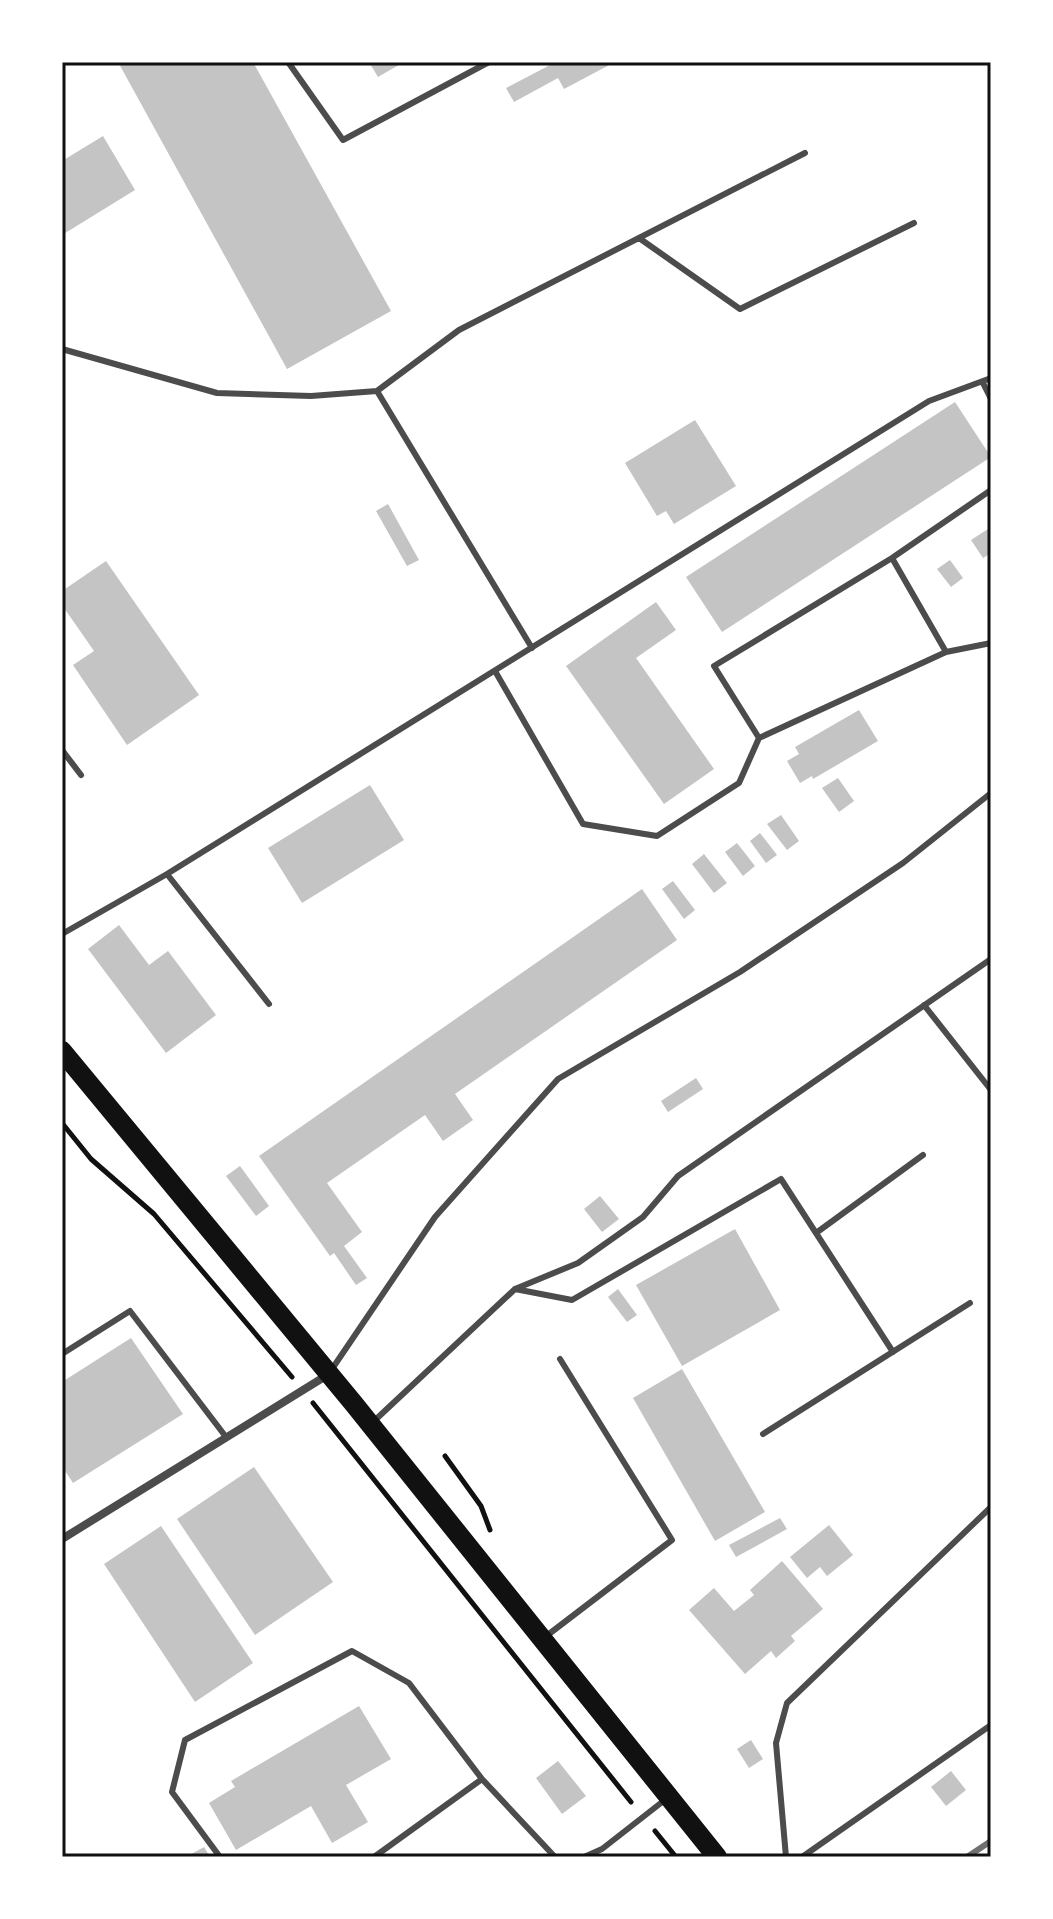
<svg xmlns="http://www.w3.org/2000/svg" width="1053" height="1919" font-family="'Roboto Condensed',sans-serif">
<rect width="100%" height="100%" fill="#fff"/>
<path fill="#c4c4c4" d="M118 62H253L391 311 287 369Z
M369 62H404L378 77Z
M549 62H615L564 89 558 78 514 102 506 88 550 65Z
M103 136 135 190 62 235V161Z
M955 402 991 457 722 632 686 577Z
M695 420 736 486 674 524 666 511 657 516 625 463Z
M388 504 419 560 407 566 376 511Z
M988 529 991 553 983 558 971 540Z
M950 560 963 578 951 587 937 569Z
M106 561 199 695 127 745 73 665 94 651 62 605V591Z
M656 602 676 630 636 658 714 769 664 804 566 666Z
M859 710 878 741 813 779 812 776 800 783 787 761 799 754 795 747Z
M838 778 854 801 839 812 822 788Z
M370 785 404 840 302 903 268 848Z
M781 815 799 841 787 850 767 824Z
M760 833 777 855 766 863 750 841Z
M737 843 755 866 743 876 725 852Z
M704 854 727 883 714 893 692 864Z
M673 881 695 910 684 919 662 889Z
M642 889 677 940 455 1094 473 1120 443 1141 425 1115 327 1183 362 1232 344 1246 367 1278 356 1285 334 1253 330 1256 259 1156Z
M119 925 149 965 168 951 216 1015 166 1053 88 949Z
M696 1078 703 1089 668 1112 661 1101Z
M240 1166 269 1206 256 1216 226 1176Z
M600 1196 619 1219 602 1232 584 1209Z
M735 1229 780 1310 682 1366 636 1285Z
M618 1289 637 1315 627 1322 608 1297Z
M131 1338 183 1414 73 1483 62 1466V1382Z
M682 1369 765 1512 715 1541 633 1398Z
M254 1467 333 1582 255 1635 177 1519Z
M780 1518 787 1529 736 1557 729 1545Z
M829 1525 853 1555 827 1576 820 1567 807 1578 790 1557Z
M161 1526 253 1663 195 1702 104 1564Z
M782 1561 823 1609 791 1636 795 1641 776 1658 771 1651 745 1674 689 1610 714 1588 734 1611 754 1595 750 1590Z
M359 1706 391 1759 346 1785 368 1822 332 1843 311 1806 236 1850 209 1803 235 1787 231 1781Z
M751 1740 763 1759 749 1768 737 1749Z
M558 1761 586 1796 562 1814 536 1778Z
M951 1771 966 1790 946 1806 931 1787Z
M204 1847 210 1857H186Z"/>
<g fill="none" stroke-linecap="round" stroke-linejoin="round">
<path stroke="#111" stroke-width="5" d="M62 1123 91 1159 154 1214 292 1377
M313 1403 631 1802
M445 1456 481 1506 490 1530
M655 1831 676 1857"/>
<path stroke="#4c4c4c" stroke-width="6" d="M288 62 343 140 489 62
M639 238 740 309 914 223
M62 349 217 393 311 396 377 391 459 330 805 153
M983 383 991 399
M377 391 532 648
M892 558 946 652
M495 671 583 824 657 836 739 783 759 738 946 652 991 643
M759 738 714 666 892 558 991 490
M62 750 81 775
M167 874 269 1004
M62 934 167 874 929 401 991 378
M924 1005 991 1090
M816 1233 923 1155
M515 1289 572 1300 781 1179 893 1352
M62 1354 130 1311 226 1437
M332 1369 435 1217 558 1079 740 972 903 863 991 793
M373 1422 515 1289 578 1263 643 1217 678 1176 991 959
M763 1434 970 1303
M545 1637 672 1540 560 1359
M220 1857 172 1792 185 1740 352 1651 409 1683 482 1779 555 1857
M374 1857 482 1779
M584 1857 602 1849 666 1799
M786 1857 776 1743 787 1703 991 1507
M802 1857 991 1725"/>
<path stroke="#4c4c4c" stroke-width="8" d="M62 1539 329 1374"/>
<path stroke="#111" stroke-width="20" d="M62 1051 354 1404 717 1857"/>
<path stroke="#707070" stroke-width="6" d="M967 1857 991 1841"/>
</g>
<rect width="1053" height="1919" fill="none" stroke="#ffffff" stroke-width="128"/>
<rect x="64" y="64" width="925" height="1791" fill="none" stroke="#111" stroke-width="3"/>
</svg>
